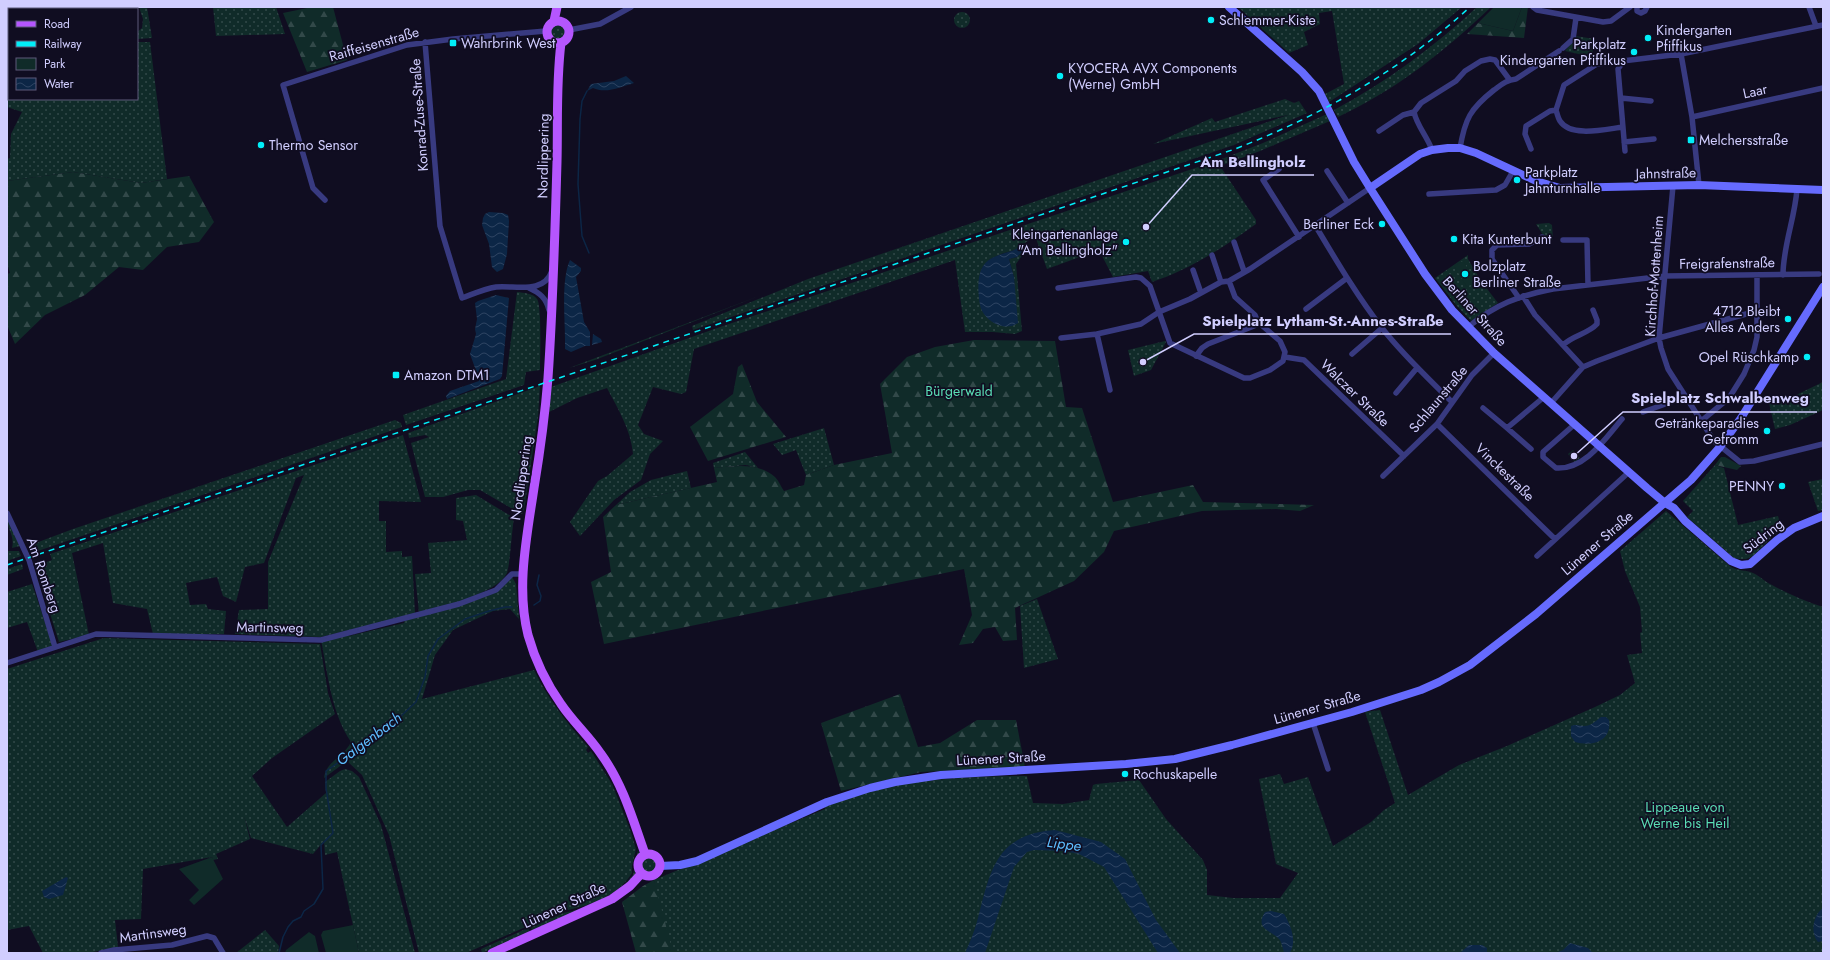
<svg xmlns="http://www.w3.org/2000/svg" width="1830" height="960" font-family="Jost,sans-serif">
<defs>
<pattern id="green-dots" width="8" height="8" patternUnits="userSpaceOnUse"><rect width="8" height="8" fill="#102b29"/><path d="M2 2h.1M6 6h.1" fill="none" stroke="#324949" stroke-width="1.8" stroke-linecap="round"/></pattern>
<pattern id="forest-firs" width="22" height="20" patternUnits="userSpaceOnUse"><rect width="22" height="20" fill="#102b29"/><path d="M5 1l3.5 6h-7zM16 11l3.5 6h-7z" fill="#324949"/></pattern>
<pattern id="water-waves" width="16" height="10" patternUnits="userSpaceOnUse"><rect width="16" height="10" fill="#0c2646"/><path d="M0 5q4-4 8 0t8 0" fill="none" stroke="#2e4462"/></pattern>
</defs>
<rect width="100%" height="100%" fill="#100d21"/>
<path fill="url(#green-dots)" d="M139 7H147L152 38 137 39V32L142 28 143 19Z
M213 7H276L285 34 216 36Z
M1238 7H1462L1418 44 1329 102 1325 94 1344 84 1332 11 1319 13 1320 24 1304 32 1308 45 1289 53Z
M1477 7H1491C1445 51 1396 90 1338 117L1334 110C1386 82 1434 47 1477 7Z
M954 20a8 8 0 1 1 16 0a8 8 0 1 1-16 0Z
M549 32a9 9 0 1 1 18 0a9 9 0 1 1-18 0Z
M7 36H9V99H137V42H150L167 179 141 183 73 172 7 181V159L10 158 11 134 22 112 7 107Z
M1575 36 1595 39 1592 57 1565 51 1571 44Z
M1285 99 1294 103 1299 101 1307 113 1234 145 693 330 692 326 808 279 1288 115 1153 144 1212 118 1215 122Z
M1327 114 1330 121 1260 151 1220 166 1256 220V224C1224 247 1189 270 1152 282L1148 271 1113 277 1099 250 1047 269 1035 236 1015 250 1001 254 989 260 982 268 979 280 1015 301 1014 277 1009 259 1017 257 1025 249 1026 250 1016 264 1022 331 1015 334 993 332H965L955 260 694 349 686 392 681 394 653 387 638 425 644 434 663 441 650 454 641 480 614 500 580 536 570 522 598 481 607 476 633 454C631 430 618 409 607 388L577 398 549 412 551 387 720 327 1219 160 1263 143Z
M1549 223 1552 225 1553 240 1543 235 1536 224Z
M1468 255V259L1481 281 1498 303 1471 321 1456 305 1435 278Z
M517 292C524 293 533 293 537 299 542 305 540 359 540 370L526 372 524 385 406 425 403 415 506 379Z
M759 296 595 360 569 368Z
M1165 341 1166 342 1151 370 1134 376 1128 350Z
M1823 382V410L1790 425 1775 429 1769 403 1796 395Z
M540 386 538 417 524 510 522 514H519L516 511 480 490H468L443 497H425L411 443 429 437 425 435 409 438 408 433Z
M395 420 401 423 402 427 32 553 33 544 73 529Z
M824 428 834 465 806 475 796 450 782 455 773 444Z
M403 435 421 502 379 501V521H386V552L402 551V557L412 556 415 614 321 637 235 634 239 610 268 609V562L304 475 296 478 264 563 245 567 236 602 223 596 217 577 186 583 190 605 206 604 208 609 226 611 224 634H153L147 609 113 603 103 543 72 553 89 635 59 642 35 566 52 560 50 554Z
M1573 450 1580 458 1575 463 1568 454Z
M745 452 758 468 746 465 714 468 713 463Z
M1715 465 1724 468 1738 525 1778 516 1782 530 1773 536 1753 556 1746 559H1739L1734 558 1687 517 1693 511 1683 501Z
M687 471 691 488 616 505 630 492 651 480Z
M1823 479V510L1818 511 1808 482Z
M476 495 514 518C512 529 510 565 507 573 497 594 440 607 419 613L415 574 431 573 428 543 467 540 463 521 456 520V498Z
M1666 511 1731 567C1738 571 1746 570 1753 573 1760 576 1765 582 1772 585 1788 594 1805 601 1823 607V953H664L654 880 825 809V807C837 802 850 795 862 792 916 779 972 776 1027 776L1033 803 1063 804 1089 800 1093 785 1096 784 1139 780 1166 819 1203 860 1207 870V895L1233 898H1280L1298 873 1276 864 1259 779 1280 774 1284 784 1308 777 1333 846 1371 822 1384 810 1395 803 1365 712 1380 710 1408 795 1459 765 1507 746 1595 707 1620 695 1635 683 1627 655 1642 653 1640 633 1642 632 1640 607 1625 571 1620 551Z
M7 518 20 546 12 548C15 536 7 529 7 518Z
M7 551H19L21 556 7 561Z
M22 564 23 569 7 575V569Z
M512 577 516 584 519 619 510 609 493 611 453 630 435 655 422 699 534 670C548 699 567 723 588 747L586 750 588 753 591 751 612 784 631 832 636 849 632 866V873C618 897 586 907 562 911L466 953H419L389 835 362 775 347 761 324 778C326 761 344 757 351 742 331 712 328 675 321 640L348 634 349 636 404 623 405 619 495 590Z
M32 584 53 646 38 652 27 622 7 628V592Z
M1037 599 1058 659 1024 668 1020 606Z
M104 638 320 644 328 693 335 714 272 758 252 776 287 827 326 793 325 782 340 771 345 769 352 771 359 777 381 825 415 953H359L337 852 325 855 324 841 313 854 251 838 244 816 250 839 216 854 218 859 213 860 212 857 143 869 141 919 115 920 118 947 88 953H43L29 926 7 930V669Z
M638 850 639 853C638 857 635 860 635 864 635 869 636 872 634 876 620 902 559 919 532 931L531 927 563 913 582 909 618 892 633 875Z
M640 865a9 9 0 1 1 18 0a9 9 0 1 1-18 0Z
M528 928 530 932 482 953 481 949Z
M265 930 279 946 278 953H236Z"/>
<path fill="url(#forest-firs)" d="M312 7H333L347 60 307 72 283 13Z
M1522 7H1528L1524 38 1467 34 1478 23 1513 31Z
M73 172 141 183 189 176 214 222 199 242 167 247 143 270 119 267 85 295 45 315 15 344 7 325V274L10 273 7 263V181Z
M974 340 1055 341 1066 407 1082 408 1113 502 1193 485 1203 502 1314 505 1300 511 1276 509 1202 511 1114 531 1104 552 1074 581 1015 608 1017 640 1003 641 995 627 983 629 973 643 959 645 972 615 964 569 604 644 591 582 611 572 603 517 616 505 717 482 714 468C735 466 758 462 775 477 779 481 781 487 784 491L804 485 806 475 834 465 892 453 880 384 907 357 935 347Z
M742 364 757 402 786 437 708 461 690 427 733 394 738 367Z
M1721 457H1725L1741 466 1737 470 1715 465Z
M900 694 918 747 940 743 977 720H1016L1025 767 921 772 841 791 821 723Z
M654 880 673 953H636L622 902 643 886Z"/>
<path fill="#102b29" d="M1494 7H1522L1513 31 1478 23Z
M1463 261 1476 281 1467 287 1454 266Z
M212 857 223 879 194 905 189 900 199 890 179 869Z
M353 925 359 953H326L321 935 323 931Z
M309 932 315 936 319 953H285L286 950Z"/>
<path fill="url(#water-waves)" d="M626 76 634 83C621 87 606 94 593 88L587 91 591 84 614 81Z
M489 212 503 213 508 215 509 221 507 254 503 269 497 272 492 267 489 244 482 225 483 218 485 214Z
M1021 246 1025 249 1017 257 1009 259 1014 277 1018 323C1004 333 983 320 980 305 978 295 977 277 982 268 989 253 1009 255 1021 246Z
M570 260 581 268V271L576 277 584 322 590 332V346H585L571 352 565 349V340C565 318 561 279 570 260Z
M496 295 509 298 502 376 500 379 447 399 446 396 450 391 479 381V379L470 354 476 334 475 329 477 319 475 303 478 301Z
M593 334 601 339 602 342 592 345Z
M1601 717H1606L1609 720C1612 741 1593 747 1575 742L1571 736V726C1577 724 1579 726 1584 726 1591 726 1596 721 1601 717Z
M1055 830 1101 842 1125 859 1156 920 1180 953H1158L1104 867 1079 854 1064 851 1034 850 1027 852 1014 867 985 953H965C970 942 975 930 978 918 984 896 990 862 1009 846 1022 835 1039 831 1055 830Z
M66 877 68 878 63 895 49 899 44 897 42 891Z
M1823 908V941L1818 942C1810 933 1813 915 1823 908Z
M1271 911 1284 914C1291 926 1297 940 1290 953H1284C1283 949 1282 944 1280 940 1272 930 1254 930 1265 912Z
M1570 943 1588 948 1593 953H1555L1563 950Z
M1469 945H1482L1487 948V953H1460Z"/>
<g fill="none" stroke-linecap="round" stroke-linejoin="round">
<path stroke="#0c2646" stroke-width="1.5" d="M587 91 582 101 580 119 578 184 582 236 589 253
M534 605 540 601 541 596 537 585 539 575
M279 953 283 937 288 927 293 921 301 917 304 911 314 904 323 889 321 845 333 833 326 788V771L386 730 416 702 425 677 428 656 438 639 465 619 489 611 505 607H512"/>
<path stroke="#383a80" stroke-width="5.5" d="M1533 7 1537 10 1603 22 1611 21 1630 7
M1637 7V11L1641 13 1645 11 1647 7
M1809 7 1816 26
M569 30 600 24 631 7
M425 42 440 226 462 298C473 294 484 289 496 287 515 285 543 295 552 271
M1563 48 1573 39 1576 18
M1681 54 1692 117 1699 185
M1623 62 1618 69 1625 151
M1621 98 1651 101
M1414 112C1417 126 1427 136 1432 150
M1692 117 1823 88
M1623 127C1606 129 1571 138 1560 121 1558 118 1557 113 1556 110L1564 85 1597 64 1681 54 1823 25
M1379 131 1403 115 1414 112 1421 103 1456 81 1465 71 1481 61 1490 59 1495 60 1509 79
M1624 142 1654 139
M1460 148C1465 119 1470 109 1494 90 1501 85 1506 80 1516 79L1559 51
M1531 149 1525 134 1526 126 1550 111 1556 110
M1279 169 1263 180 1299 237
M1327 171 1348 203
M1673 186 1659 338 1661 348 1668 369 1714 441 1740 462 1754 461 1823 444
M1429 194 1496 190 1505 185 1513 171
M325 200 313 188 283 85 407 45 453 39 546 31
M1315 225C1336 260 1357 296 1382 328 1403 355 1428 378 1452 402
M1563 240H1587L1588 285
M1234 242 1244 271
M1212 255 1221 282
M1193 270 1201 293
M1783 275C1783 246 1795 218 1797 189
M529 288C540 293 546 298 549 310
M1058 288 1136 277 1141 278 1150 286 1170 343 1244 378H1250L1270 370 1283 361 1285 352 1280 341 1258 322 1255 315 1235 297 1229 281
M1523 296 1535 315 1583 367
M1519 298 1492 259V250L1497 245 1529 244 1542 237 1547 239
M1306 309 1347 278
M1468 327C1496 304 1518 296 1553 289L1665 276 1819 274
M1097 334 1110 390
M1061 338 1097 334 1141 324 1159 312 1190 299 1221 282 1229 281 1250 269 1370 188
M1563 345C1573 335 1588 334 1597 324V320L1593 310
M1352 354 1382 328
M1196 356 1202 348 1208 344 1254 326 1258 322
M1285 357 1304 360 1404 456
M1396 393 1417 368
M1551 403 1583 367 1597 361 1659 338 1757 311
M1483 408 1507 428
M1643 412 1685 397
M1701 421 1729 398 1744 374 1754 350 1757 337V275
M1437 424 1555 539
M1575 424 1543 452V457L1556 468C1585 470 1605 439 1622 419
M1531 449 1507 428 1544 397
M1383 476 1437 424 1472 375 1494 353
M7 513 29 560 55 647
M1537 556 1629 472
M7 663 96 634 321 640 459 604 496 590 512 574H523
M1313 723 1328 769
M101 953 114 950 172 945 207 936 214 938 223 953"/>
<path stroke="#666bfe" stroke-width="8" d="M1229 7 1302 72 1319 91 1354 162 1370 188 1425 274 1452 310 1494 353 1647 488 1665 503 1674 508 1685 521 1731 561 1741 565 1750 564 1777 540 1794 528 1823 516
M1370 188 1420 154 1432 150 1448 148H1460L1476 153 1536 181 1560 188 1699 185 1823 190
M660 866 680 865 697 861 827 802 870 788 895 782 941 775 1126 764 1175 759 1232 745 1352 712 1421 690 1439 682 1470 665 1536 614 1691 480 1720 447 1741 418 1823 287"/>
<path stroke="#b556fe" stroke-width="9" d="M547 32a11 11 0 1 1 22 0a11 11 0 1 1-22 0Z
M554 21 557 7
M561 43C556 83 558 122 557 162 555 234 553 306 548 378 545 415 540 452 534 488 527 536 516 587 528 635 535 660 546 683 561 704 573 722 589 736 601 754 623 784 633 820 645 854
M638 865a11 11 0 1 1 22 0a11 11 0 1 1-22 0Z
M492 953 612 899 630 886 641 874"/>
<path stroke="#01eef8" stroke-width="1.5" stroke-dasharray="6 5" stroke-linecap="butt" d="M7 565 1235 149C1322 115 1401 70 1470 7"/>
</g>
<g fill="#01eef8" stroke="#100d21" stroke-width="1.5">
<circle cx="1211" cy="20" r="4"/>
<circle cx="1648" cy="38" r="4"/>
<rect x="449" y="39" width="8" height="8" rx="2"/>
<circle cx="1634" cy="52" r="4"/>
<circle cx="1060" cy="76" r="4"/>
<rect x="1687" y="136" width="8" height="8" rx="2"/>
<circle cx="261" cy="145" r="4"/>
<circle cx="1517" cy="180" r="4"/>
<circle cx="1382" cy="224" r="4"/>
<circle cx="1454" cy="239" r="4"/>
<circle cx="1126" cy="242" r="4"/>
<circle cx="1465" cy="274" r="4"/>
<circle cx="1788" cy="319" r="4"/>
<circle cx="1807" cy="357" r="4"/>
<rect x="392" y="371" width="8" height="8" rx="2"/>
<circle cx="1767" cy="431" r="4"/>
<circle cx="1782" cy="486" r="4"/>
<circle cx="1125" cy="774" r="4"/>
</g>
<g text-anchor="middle" stroke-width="3.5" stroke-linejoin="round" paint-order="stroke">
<g font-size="14" fill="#d1ceff" stroke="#100d21" text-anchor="start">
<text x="1219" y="25">Schlemmer-Kiste</text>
<text x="1656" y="35">Kindergarten<tspan x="1656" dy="16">Pfiffikus</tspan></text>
<text x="461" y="48">Wahrbrink West</text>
<text x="1626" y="49" text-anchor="end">Parkplatz<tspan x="1626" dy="16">Kindergarten Pfiffikus</tspan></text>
<text x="1068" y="73">KYOCERA AVX Components<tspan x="1068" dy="16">(Werne) GmbH</tspan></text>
<text x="1699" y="145">Melchersstraße</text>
<text x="269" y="150">Thermo Sensor</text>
<text x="1525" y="177">Parkplatz<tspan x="1525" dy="16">Jahnturnhalle</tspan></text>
<text x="1374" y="229" text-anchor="end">Berliner Eck</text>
<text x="1118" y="239" text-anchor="end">Kleingartenanlage<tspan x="1118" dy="16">"Am Bellingholz"</tspan></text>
<text x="1462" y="244">Kita Kunterbunt</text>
<text x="1473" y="271">Bolzplatz<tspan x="1473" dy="16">Berliner Straße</tspan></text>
<text x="1780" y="316" text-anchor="end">4712 Bleibt<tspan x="1780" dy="16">Alles Anders</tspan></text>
<text x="1799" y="362" text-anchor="end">Opel Rüschkamp</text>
<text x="404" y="380">Amazon DTM1</text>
<text x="1759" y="428" text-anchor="end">Getränkeparadies<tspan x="1759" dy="16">Gefromm</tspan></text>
<text x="1774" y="491" text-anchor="end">PENNY</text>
<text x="1133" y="779">Rochuskapelle</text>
</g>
<g font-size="14" fill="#d1ceff" stroke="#100d21">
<text transform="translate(374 44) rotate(-16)" y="5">Raiffeisenstraße</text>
<text transform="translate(1755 91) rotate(-12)" y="5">Laar</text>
<text transform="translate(419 115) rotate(-94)" y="5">Konrad-Zuse-Straße</text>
<text transform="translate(543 156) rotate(-89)" y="5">Nordlippering</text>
<text transform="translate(1666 173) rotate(-1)" y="5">Jahnstraße</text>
<text transform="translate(1727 263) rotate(-1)" y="5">Freigrafenstraße</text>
<text transform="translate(1654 276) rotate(-86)" y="5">Kirchhof-Mottenheim</text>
<text transform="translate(1475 311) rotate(48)" y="5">Berliner Straße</text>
<text transform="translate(1355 393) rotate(44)" y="5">Walczer Straße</text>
<text transform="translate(1438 399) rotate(-50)" y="5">Schlaunstraße</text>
<text transform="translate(1505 472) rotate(44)" y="5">Vinckestraße</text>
<text transform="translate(521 478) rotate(-82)" y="5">Nordlippering</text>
<text transform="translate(1763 536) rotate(-38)" y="5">Südring</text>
<text transform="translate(1597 543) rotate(-41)" y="5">Lünener Straße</text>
<text transform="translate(44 575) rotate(71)" y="5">Am Romberg</text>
<text transform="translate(270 627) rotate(1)" y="5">Martinsweg</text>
<text transform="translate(1317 707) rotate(-16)" y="5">Lünener Straße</text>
<text transform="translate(1001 758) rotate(-3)" y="5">Lünener Straße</text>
<text transform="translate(564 905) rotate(-25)" y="5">Lünener Straße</text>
<text transform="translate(153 933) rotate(-8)" y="5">Martinsweg</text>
</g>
<g font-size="14" fill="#5adeb5" stroke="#100d21">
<text x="959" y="396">Bürgerwald</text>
<text x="1685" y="812">Lippeaue von<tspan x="1685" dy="16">Werne bis Heil</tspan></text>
</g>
<g font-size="15" font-style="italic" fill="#5dbdfe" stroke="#100d21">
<text transform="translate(369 739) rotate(-37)" y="5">Galgenbach</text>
<text transform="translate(1064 844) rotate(7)" y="5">Lippe</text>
</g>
</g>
<path fill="none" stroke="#d1ceff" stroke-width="1.5" d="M1146 227L1192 175H1314M1143 362L1194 334H1451M1574 456L1623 412H1817"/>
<g fill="#d1ceff" stroke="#100d21" stroke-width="1.5">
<circle cx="1146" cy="227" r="4"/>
<circle cx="1143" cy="362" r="4"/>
<circle cx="1574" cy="456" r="4"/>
</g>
<g font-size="15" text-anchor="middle" font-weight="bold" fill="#d1ceff" stroke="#100d21" stroke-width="3.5" stroke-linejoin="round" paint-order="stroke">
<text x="1253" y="167">Am Bellingholz</text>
<text x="1323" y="326">Spielplatz Lytham-St.-Annes-Straße</text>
<text x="1720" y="403">Spielplatz Schwalbenweg</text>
</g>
<rect width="1830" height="960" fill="none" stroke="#d1ceff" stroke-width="16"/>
<rect x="8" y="8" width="130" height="92" fill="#100d21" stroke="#5d5a7a"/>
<rect x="16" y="21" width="20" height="6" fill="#b556fe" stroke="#5d5a7a"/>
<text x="44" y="28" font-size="12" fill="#d1ceff">Road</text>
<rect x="16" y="41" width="20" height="6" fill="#01eef8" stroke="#5d5a7a"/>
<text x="44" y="48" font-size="12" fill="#d1ceff">Railway</text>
<rect x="16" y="58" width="20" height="12" fill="#102b29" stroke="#5d5a7a"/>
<text x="44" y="68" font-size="12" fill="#d1ceff">Park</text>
<rect x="16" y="78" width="20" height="12" fill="url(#water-waves)" stroke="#5d5a7a"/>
<text x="44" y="88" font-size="12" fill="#d1ceff">Water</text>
</svg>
